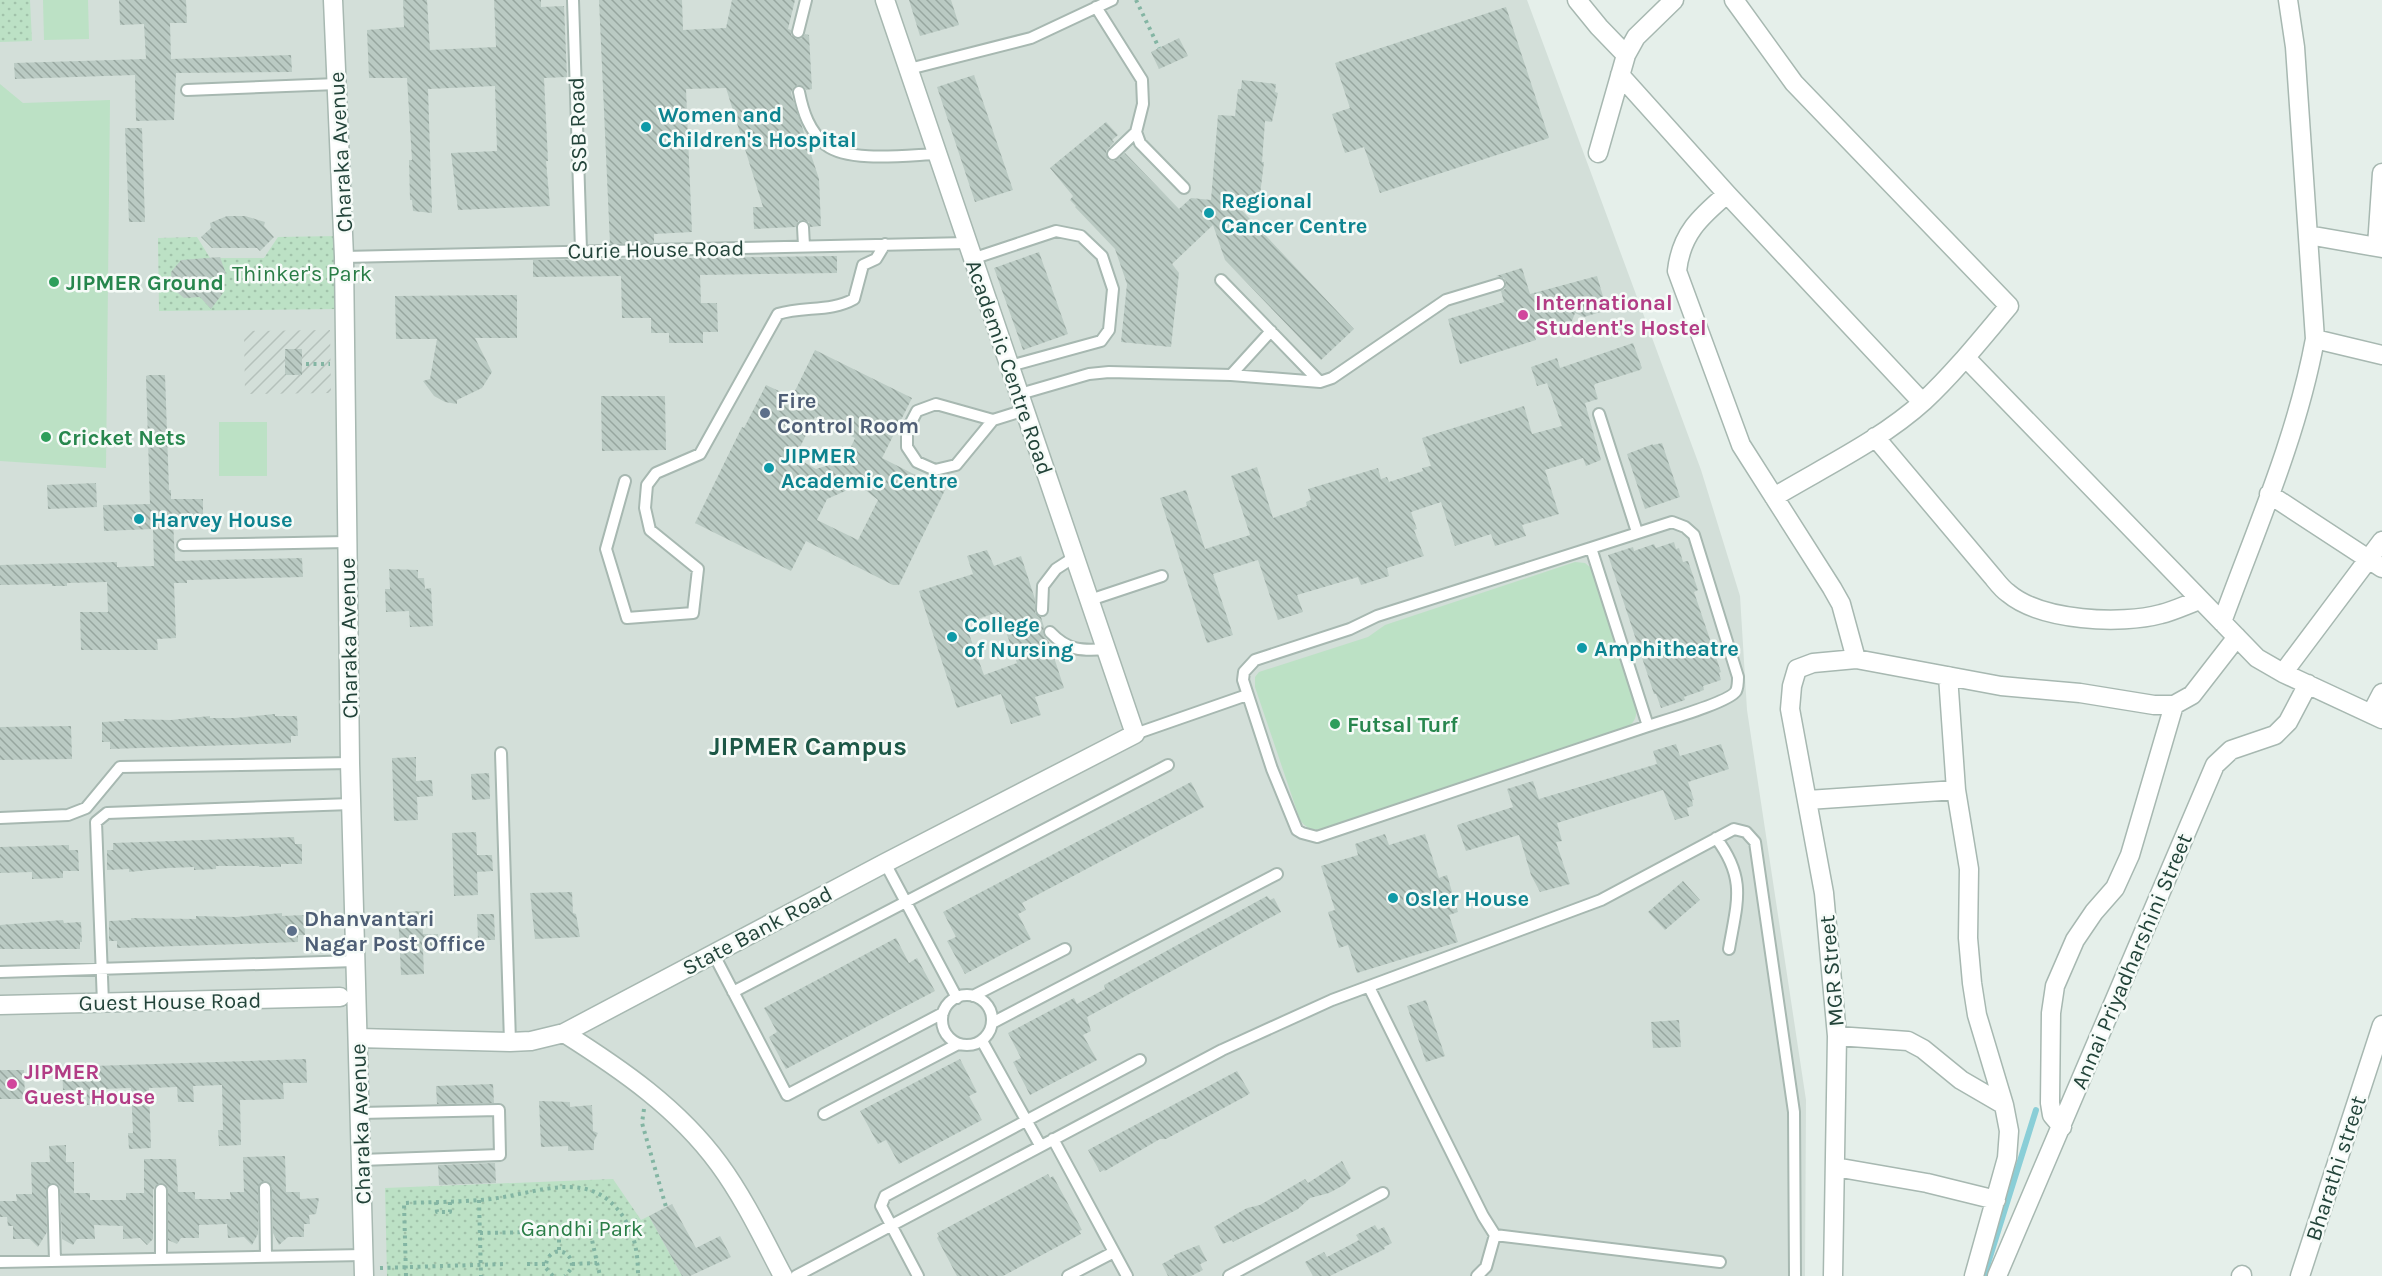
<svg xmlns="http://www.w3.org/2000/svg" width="2382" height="1276" font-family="Karla,sans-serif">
<defs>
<pattern id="industrial-furrows" width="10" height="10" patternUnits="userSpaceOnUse" patternTransform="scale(1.5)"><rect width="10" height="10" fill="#d3dfd9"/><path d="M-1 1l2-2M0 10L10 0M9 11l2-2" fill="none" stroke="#b5c1bb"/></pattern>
<pattern id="park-dots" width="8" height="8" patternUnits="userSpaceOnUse" patternTransform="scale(1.5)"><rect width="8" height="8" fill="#bce1c5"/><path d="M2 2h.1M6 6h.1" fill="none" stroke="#a1c2aa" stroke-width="1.8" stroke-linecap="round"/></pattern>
<pattern id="building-back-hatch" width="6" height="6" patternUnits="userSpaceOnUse" patternTransform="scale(1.5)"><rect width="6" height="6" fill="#bacac3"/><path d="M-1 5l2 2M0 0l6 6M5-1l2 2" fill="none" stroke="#97a69f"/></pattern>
</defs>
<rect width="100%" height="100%" fill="#e5efea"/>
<path fill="#d3dfd9" d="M0 0H1527L1701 470 1740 596 1747 710 1806 1100 1805 1276H0Z"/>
<path fill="url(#industrial-furrows)" d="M330 330 331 393 245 394 244 331Z"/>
<path fill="url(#park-dots)" d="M0 0H30L32 41 0 42Z
M338 236 339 309 159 311 158 238 197 237 210 258H264L278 237Z
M613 1179 641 1220 649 1216 682 1276H387L385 1188Z"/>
<path fill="#bce1c5" d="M43 0H88L89 39 44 40Z
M0 84 23 103 110 100 106 468 0 461Z
M219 422H267V476H219Z
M1575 562 1585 563 1591 568 1636 708C1637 718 1634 723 1626 728L1322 829C1312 831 1306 828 1300 820L1255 687V677L1259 672 1368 637 1385 625Z"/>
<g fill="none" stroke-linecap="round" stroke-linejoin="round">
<path stroke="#8aced7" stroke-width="6" d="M1984 1276 2036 1110"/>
</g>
<path fill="url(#building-back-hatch)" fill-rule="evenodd" d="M119 0H186L187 23H170L171 59 291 55 292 72 176 73 174 120 136 121 135 75 15 79 14 63 146 59 144 24 120 25Z
M403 0H427L430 50 496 47 494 0H541V7L564 6 567 77 544 78 548 161H546L550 206 458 210 451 153 497 151 495 86 428 89 432 213 413 211 412 200H410L409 160H412L407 78H369L367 30 404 27Z
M599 0H682L683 30 726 28 732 0H795L788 29 791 30V35L796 39H801L805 34 809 35 812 89 806 90 804 87 798 85 794 87 791 93 819 179 821 226 810 227 809 222 803 220 798 221 796 227 754 229 753 207H763L726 88 686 89 692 232 654 234V243L610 244Z
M909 0H951L959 25 920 36Z
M1506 7 1549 138 1380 193 1364 147 1345 153 1332 114 1350 108 1335 63Z
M1179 38 1188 56 1159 69 1151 52Z
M974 75 1013 190 975 202 937 87Z
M1242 80 1276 84 1275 92 1278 93 1272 122 1265 121 1262 162H1264L1259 203 1231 199 1354 329 1321 360 1225 260 1213 225 1172 264 1179 273 1171 347 1121 342 1127 284 1115 249 1075 207 1076 206 1070 200 1073 196 1050 168 1106 122 1118 135 1112 140 1114 142 1106 151 1108 160 1115 161 1125 153 1179 209 1191 198 1211 200 1218 115 1235 116 1238 89H1241Z
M125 128H142L145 222H129Z
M227 216H245L265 222 264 226 274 237 260 251 257 248H212L201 237 211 228 210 223Z
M1039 252 1068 334 1023 350 994 268Z
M837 256V273L700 275 701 303H717L718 332H703V343H669V333H651V318H622L621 276 533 277V260Z
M220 257 226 274 201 280 223 293 211 309 200 297 184 298 172 288 171 272 181 260Z
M1522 268 1530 294 1597 276 1607 310 1584 317 1575 313 1572 321 1534 334 1536 340 1460 364 1448 319 1504 302 1501 291 1505 289 1506 282 1504 278 1496 276Z
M517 295V338H475L492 372 482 388 457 400V404L445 402 434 396 423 381 430 379 437 339H396L395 296Z
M1633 343 1642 368 1640 370 1595 384 1594 386 1598 399 1585 403 1601 460 1586 466 1583 458 1545 470 1559 514 1522 525 1526 536 1495 546 1491 534 1455 546 1441 502 1411 512 1417 529 1414 530 1424 556 1387 568 1389 576 1361 585 1358 577 1297 595 1303 612 1278 620 1258 560 1213 574 1233 635 1207 643 1160 498 1186 490 1205 549 1250 535 1231 476 1257 467 1273 518 1307 506 1306 502 1311 500 1308 489 1378 468 1381 479 1387 477 1389 482 1423 471 1422 468 1431 466 1422 438 1431 435 1524 406 1532 434 1562 426 1547 383 1537 386 1531 367 1557 358 1560 368Z
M285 349H302V375H285Z
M815 350 912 398 882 458 945 490 899 585H893L806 541 791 571 695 523 742 427 744 428 766 385 792 397ZM815 417 855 438 845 460 816 469 795 457ZM859 485 878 500 858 540 817 520 827 499Z
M149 375H165L169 490H171V499H203V520H173L175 561 302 558 303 577 187 580V583H174L176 638 157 639 158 650H81L80 612H108L107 582 67 583V586H52V584L0 585V565L117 562V567L154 566 153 529 104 531 103 505 150 504 146 376Z
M601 396H665L666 450 602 451Z
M1662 443 1680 497 1645 509 1627 454 1653 444V445Z
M96 483 97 507 48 509 47 485Z
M1674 542 1676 549 1679 548 1683 562 1688 561 1698 590 1694 592 1721 672 1719 673 1721 680 1703 686 1704 690 1684 697 1685 700 1661 708 1656 694H1654L1608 555 1633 547 1634 551 1654 544 1656 548Z
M987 550 994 566 1021 556 1035 599V613L1041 617 1044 627 1043 635 1049 642 1064 688 1035 697 1041 715 1011 724 1001 694 957 708 919 591 973 574 967 556ZM999 612 1017 663 984 675 965 623Z
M389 569 418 570V578H424L425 589 431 588 433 626 410 627 409 611 386 612 385 589H390Z
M275 714V716H297L298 736H291V743L110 749V742H102V722L124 721V719L171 720 210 716V718H235Z
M71 726 72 759 0 760V727Z
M1676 744 1680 756 1721 744 1729 769 1688 782 1694 800H1692L1693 806 1687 808 1689 816 1675 820 1663 790 1557 823 1562 841 1556 842 1570 884 1540 892 1531 875 1519 835 1466 851 1457 825 1513 807 1507 789 1533 781 1539 799 1657 764 1653 751Z
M416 757V781L432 780 433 796 417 797 418 820 394 821 392 758Z
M489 773 490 799 472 800 471 774Z
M1191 782 1204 807 1022 903 1026 910 1018 914 1031 939 965 974 947 941 956 937 943 912Z
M476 832 477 855H492L493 871 477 872 478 895 454 896 452 833Z
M1385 834 1389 845 1425 834 1439 878 1447 875 1458 912 1449 915 1458 942 1357 973 1348 945 1339 948 1328 912 1335 910 1321 866 1358 855 1355 844Z
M294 837 295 844H302V864H281V867H259V866H216V869L194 870V867L169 868 129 872V869L107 870V850H113V843Z
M69 845V850H78L79 871H63V878L32 879V872L0 873V847Z
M1683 881 1700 900 1665 930 1648 912Z
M572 892 573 913 576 914 580 937 535 939 530 893Z
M1267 896 1270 900 1274 898 1281 912 1087 1017 1091 1031 1083 1035 1097 1060 1030 1095 1013 1062 1021 1058 1008 1033 1074 998 1077 1004 1105 989 1104 985Z
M422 911 423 934H438L439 950H423L424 974 401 975 398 912Z
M282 913V916L304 915 305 935H298V942L117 948V941H109V921L131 920V918L196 919V916L236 917Z
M477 914H494L495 940H478Z
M63 920 64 923 81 922 82 942H80V949H0V925Z
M896 938 909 963 917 958 935 991 786 1069 769 1037 777 1032 764 1008Z
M1426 1000 1445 1056 1426 1062 1407 1006Z
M1679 1020 1681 1047 1653 1048 1651 1022Z
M306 1059 307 1083H283L284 1099 240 1100 241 1145 219 1146 218 1130H223L222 1085 193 1086 194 1102H178L177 1087 149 1088 151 1148 129 1149 128 1133H133L131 1088 102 1089 103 1105H87V1090H63L62 1067Z
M960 1059 977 1092 969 1096 982 1120 899 1164 886 1140 878 1144 860 1111Z
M0 1070H24L25 1099H0Z
M1237 1071 1250 1093 1246 1096 1166 1139H1160L1105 1171 1104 1170 1100 1172 1088 1150Z
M493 1084 494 1103 437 1104 436 1086Z
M539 1101 570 1102V1107L592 1105 593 1131 598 1133 594 1141V1150L568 1151V1146L541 1147Z
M66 1145V1162H74V1193H90V1200H126V1193H144V1159H176L178 1192H195V1199H231L230 1192H244L243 1157 285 1156 286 1192H300V1199L319 1198 316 1214 309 1215 310 1224H304V1237H288L279 1245 273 1233 272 1187 269 1182 264 1181 258 1188V1234L252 1245 244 1237 228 1238 227 1224 199 1225V1238H181L177 1244 168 1240V1189L165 1184 160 1183 155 1186 153 1190V1239L147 1245 140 1238 123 1239V1226L94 1225 95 1239H77L73 1245 62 1239 60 1189 57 1184 52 1183 46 1190 47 1232 38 1247 30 1239H13V1226H8L7 1217H0V1201H17L16 1194H32L31 1162H50L49 1146Z
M1342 1161 1351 1178 1344 1185 1329 1193 1310 1198 1298 1209 1233 1242 1232 1240 1223 1244 1214 1227 1247 1208 1260 1205 1305 1179 1308 1183Z
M495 1163 496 1183 439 1185 438 1165Z
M1048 1174 1050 1178 1053 1176 1073 1213 1082 1230 1079 1231 1081 1234 1003 1276H957L937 1238 939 1236 937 1233Z
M672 1204 696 1248 720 1236 731 1257 690 1276H682L649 1216Z
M1375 1225 1378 1230 1384 1227 1392 1243 1384 1247 1385 1249 1330 1276H1313L1305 1262 1324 1252 1327 1257 1346 1247 1359 1240 1356 1235Z
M1199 1245 1207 1261 1200 1264 1203 1270 1191 1276H1168L1162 1264 1175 1257 1174 1255Z"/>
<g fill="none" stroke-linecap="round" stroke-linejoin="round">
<defs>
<path id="service" d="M573 0 581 250
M1096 7 1142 80 1143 104 1136 132 1140 143 1184 188
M798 32 806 0
M909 69 1031 38 1112 0
M187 90 337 84
M799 92C803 112 809 131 826 145 849 163 908 155 937 154
M1113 154 1136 132
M803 227 804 246
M344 257 967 243
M972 259 1056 231 1081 236 1102 256 1113 289 1109 330 1101 341 1010 366
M1221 280 1320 382
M1231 375 1271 331
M1020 394 1089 374 1109 372 1231 375 1320 382 1332 378 1446 300 1499 284
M1599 414 1637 532
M993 420 936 404 917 411 907 430V447L917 462 935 470 956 465 993 420 1025 410
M625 481 606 549 627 618 693 613 698 569 650 530 645 508 647 485 656 473 700 454 778 314C803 306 831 312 854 299L863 265 876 259 885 244
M183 545 347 542
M1591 548 1648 726 1317 837 1302 833 1297 830 1272 769 1243 680 1244 672 1255 660 1350 629 1377 616Z
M1591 548 1672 522 1685 527 1694 535 1738 677C1738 682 1738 687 1736 691 1730 702 1663 721 1648 726
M1090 600 1162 576
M1042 610 1043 586 1056 569 1076 556
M1050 632C1068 651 1082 651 1107 649
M1135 734 1247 695
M501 753 510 1042
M0 818 68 815 86 808 120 767 350 763
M1716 838C1747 879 1737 902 1729 949
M885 863 957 998
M713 953 787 1095 943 1013
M0 972 355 961
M1369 987 1483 1216 1495 1235 1720 1262
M733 992 1168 765
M942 1020a25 25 0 1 1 50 0a25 25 0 1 1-50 0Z
M973 996 1065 949
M103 1003 96 822 107 813 351 804
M992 1023 1277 874
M982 1041 1040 1145
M360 1113 499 1110 500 1155 361 1160
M824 1114 958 1044
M1053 1139 1127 1276
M265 1188 266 1257
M53 1190 55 1261
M161 1190V1259
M0 1262 364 1255
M796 1276 1222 1050 1332 1000 1601 900 1734 829 1746 832 1755 842 1794 1112 1795 1276
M918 1276 881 1206 885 1196 1140 1060
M1068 1276 1114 1252
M1229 1276 1383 1193
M1477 1276 1486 1267 1495 1235"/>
<path id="minor" d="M333 0 344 257 350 763 364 1276
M1577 0 1599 27 1626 55
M1734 0 1794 83 2009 306C1982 338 1955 372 1924 401 1881 440 1824 467 1774 497
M1620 75 1727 194 1922 402
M1598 153 1626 55 1636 37 1674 0
M1727 194C1700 217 1681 234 1677 271L1741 445 1832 588 1841 604 1856 659
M2308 235 2382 248
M2377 246 2382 173
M2315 339 2382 355
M1966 358 2257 658 2283 673 2382 719
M1875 437 1992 576C1997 582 2002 589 2008 593 2041 621 2121 625 2161 614 2174 611 2188 604 2200 600
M2269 494 2382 568
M2222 622C2256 529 2297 437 2315 339L2295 47 2288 0
M2283 673 2382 541
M1948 676 1956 790 1969 869 1968 938 1972 983 1977 1015 2004 1105 2009 1131 2007 1158 1974 1276
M2371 714 2382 693
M1808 800 1956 790
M0 1005 340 997
M564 1033C621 1069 678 1108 719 1164 744 1198 763 1238 783 1276
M1837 1036 1908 1041 1923 1049 1961 1080 2004 1105
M358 1038 510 1042 531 1041 564 1033 885 863 1135 734 885 0
M2062 1127 2052 1115 2050 1103 2051 1013 2055 986 2075 940 2094 912 2115 888 2130 855 2174 705
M1835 1167 1927 1183 1996 1200
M1833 1276 1837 1036 1824 893 1790 709 1792 686 1797 669 1813 663 1856 659 2001 686 2080 693 2154 705H2174L2192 695 2237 637
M1997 1276 2215 765 2231 750 2275 735 2288 722 2308 684
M2241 1276 2242 1275
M2300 1276 2382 1025"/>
</defs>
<use href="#service" stroke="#a7b8b1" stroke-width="14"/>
<use href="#minor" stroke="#a7b8b1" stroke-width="21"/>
<path stroke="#83b5a3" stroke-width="4" stroke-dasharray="3 4.5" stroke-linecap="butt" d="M1136 0 1159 48
M306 364H330
M644 1109 642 1123 666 1207
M479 1200 481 1276
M436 1202 437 1212H450V1201
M628 1225 640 1218
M590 1231 630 1230
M559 1232V1251
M480 1233 590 1231 600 1276
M527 1264H546
M572 1264 597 1263
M380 1268 506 1264
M406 1276 404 1203C433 1202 463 1202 491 1199 539 1193 589 1168 622 1215 635 1234 638 1253 638 1276
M553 1276 546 1268C545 1246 573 1246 572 1268L565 1276"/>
<use href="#service" stroke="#fff" stroke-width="10"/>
<use href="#minor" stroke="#fff" stroke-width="18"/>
</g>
<g fill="#0f9aa8" stroke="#f6fbf8" stroke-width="2">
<circle cx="646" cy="127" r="6"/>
<circle cx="1209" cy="213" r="6"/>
<circle cx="769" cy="468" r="6"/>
<circle cx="139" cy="519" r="6"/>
<circle cx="952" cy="637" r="6"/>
<circle cx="1582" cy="648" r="6"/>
<circle cx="1393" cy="898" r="6"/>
</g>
<g fill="#2e9e5b" stroke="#f6fbf8" stroke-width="2">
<circle cx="54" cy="282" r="6"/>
<circle cx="46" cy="437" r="6"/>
<circle cx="1335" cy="724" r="6"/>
</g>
<g fill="#d1479c" stroke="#f6fbf8" stroke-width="2">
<circle cx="1523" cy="315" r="6"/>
<circle cx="12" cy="1084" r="6"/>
</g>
<g fill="#5c6f8a" stroke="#f6fbf8" stroke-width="2">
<circle cx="765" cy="413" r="6"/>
<circle cx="292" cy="931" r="6"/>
</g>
<g text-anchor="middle" stroke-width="5" stroke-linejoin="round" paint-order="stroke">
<g font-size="22" font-weight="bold" fill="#0d838f" stroke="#f6fbf8" text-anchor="start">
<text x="658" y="122">Women and<tspan x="658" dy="25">Children's Hospital</tspan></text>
<text x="1221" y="208">Regional<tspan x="1221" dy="25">Cancer Centre</tspan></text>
<text x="781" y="463">JIPMER<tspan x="781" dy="25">Academic Centre</tspan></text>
<text x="151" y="527">Harvey House</text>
<text x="964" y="632">College<tspan x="964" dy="25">of Nursing</tspan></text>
<text x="1594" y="656">Amphitheatre</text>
<text x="1405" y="906">Osler House</text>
</g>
<g font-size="22" fill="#224339" stroke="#f6fbf8">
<text transform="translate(577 125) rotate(-92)" y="8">SSB Road</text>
<text transform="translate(340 152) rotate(-93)" y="8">Charaka Avenue</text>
<text transform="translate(656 249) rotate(-1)" y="8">Curie House Road</text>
<text transform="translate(1010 367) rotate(71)" y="8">Academic Centre Road</text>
<text transform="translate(348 638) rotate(-91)" y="8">Charaka Avenue</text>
<text transform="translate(757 930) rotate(-28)" y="8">State Bank Road</text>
<text transform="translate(2131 961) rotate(-67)" y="8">Annai Priyadharshini Street</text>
<text transform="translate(1831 971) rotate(-95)" y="8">MGR Street</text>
<text transform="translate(170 1001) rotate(-1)" y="8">Guest House Road</text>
<text transform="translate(360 1124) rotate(-92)" y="8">Charaka Avenue</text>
<text transform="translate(2335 1168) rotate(-72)" y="8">Bharathi street</text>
</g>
<g font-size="22" fill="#297d46" stroke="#f6fbf8">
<text x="302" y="281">Thinker's Park</text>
<text x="582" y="1236">Gandhi Park</text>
</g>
<g font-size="22" font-weight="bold" fill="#27864d" stroke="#f6fbf8" text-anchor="start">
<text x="66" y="290">JIPMER Ground</text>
<text x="58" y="445">Cricket Nets</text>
<text x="1347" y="732">Futsal Turf</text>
</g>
<g font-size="22" font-weight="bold" fill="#b23c85" stroke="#f6fbf8" text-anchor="start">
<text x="1535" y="310">International<tspan x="1535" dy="25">Student's Hostel</tspan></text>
<text x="24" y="1079">JIPMER<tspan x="24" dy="25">Guest House</tspan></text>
</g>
<g font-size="22" font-weight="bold" fill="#4e5e75" stroke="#f6fbf8" text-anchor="start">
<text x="777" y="408">Fire<tspan x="777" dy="25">Control Room</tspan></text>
<text x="304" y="926">Dhanvantari<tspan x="304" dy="25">Nagar Post Office</tspan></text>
</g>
<g font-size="26" font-weight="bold" fill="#1c5746" stroke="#f6fbf8">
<text x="808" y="755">JIPMER Campus</text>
</g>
</g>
</svg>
